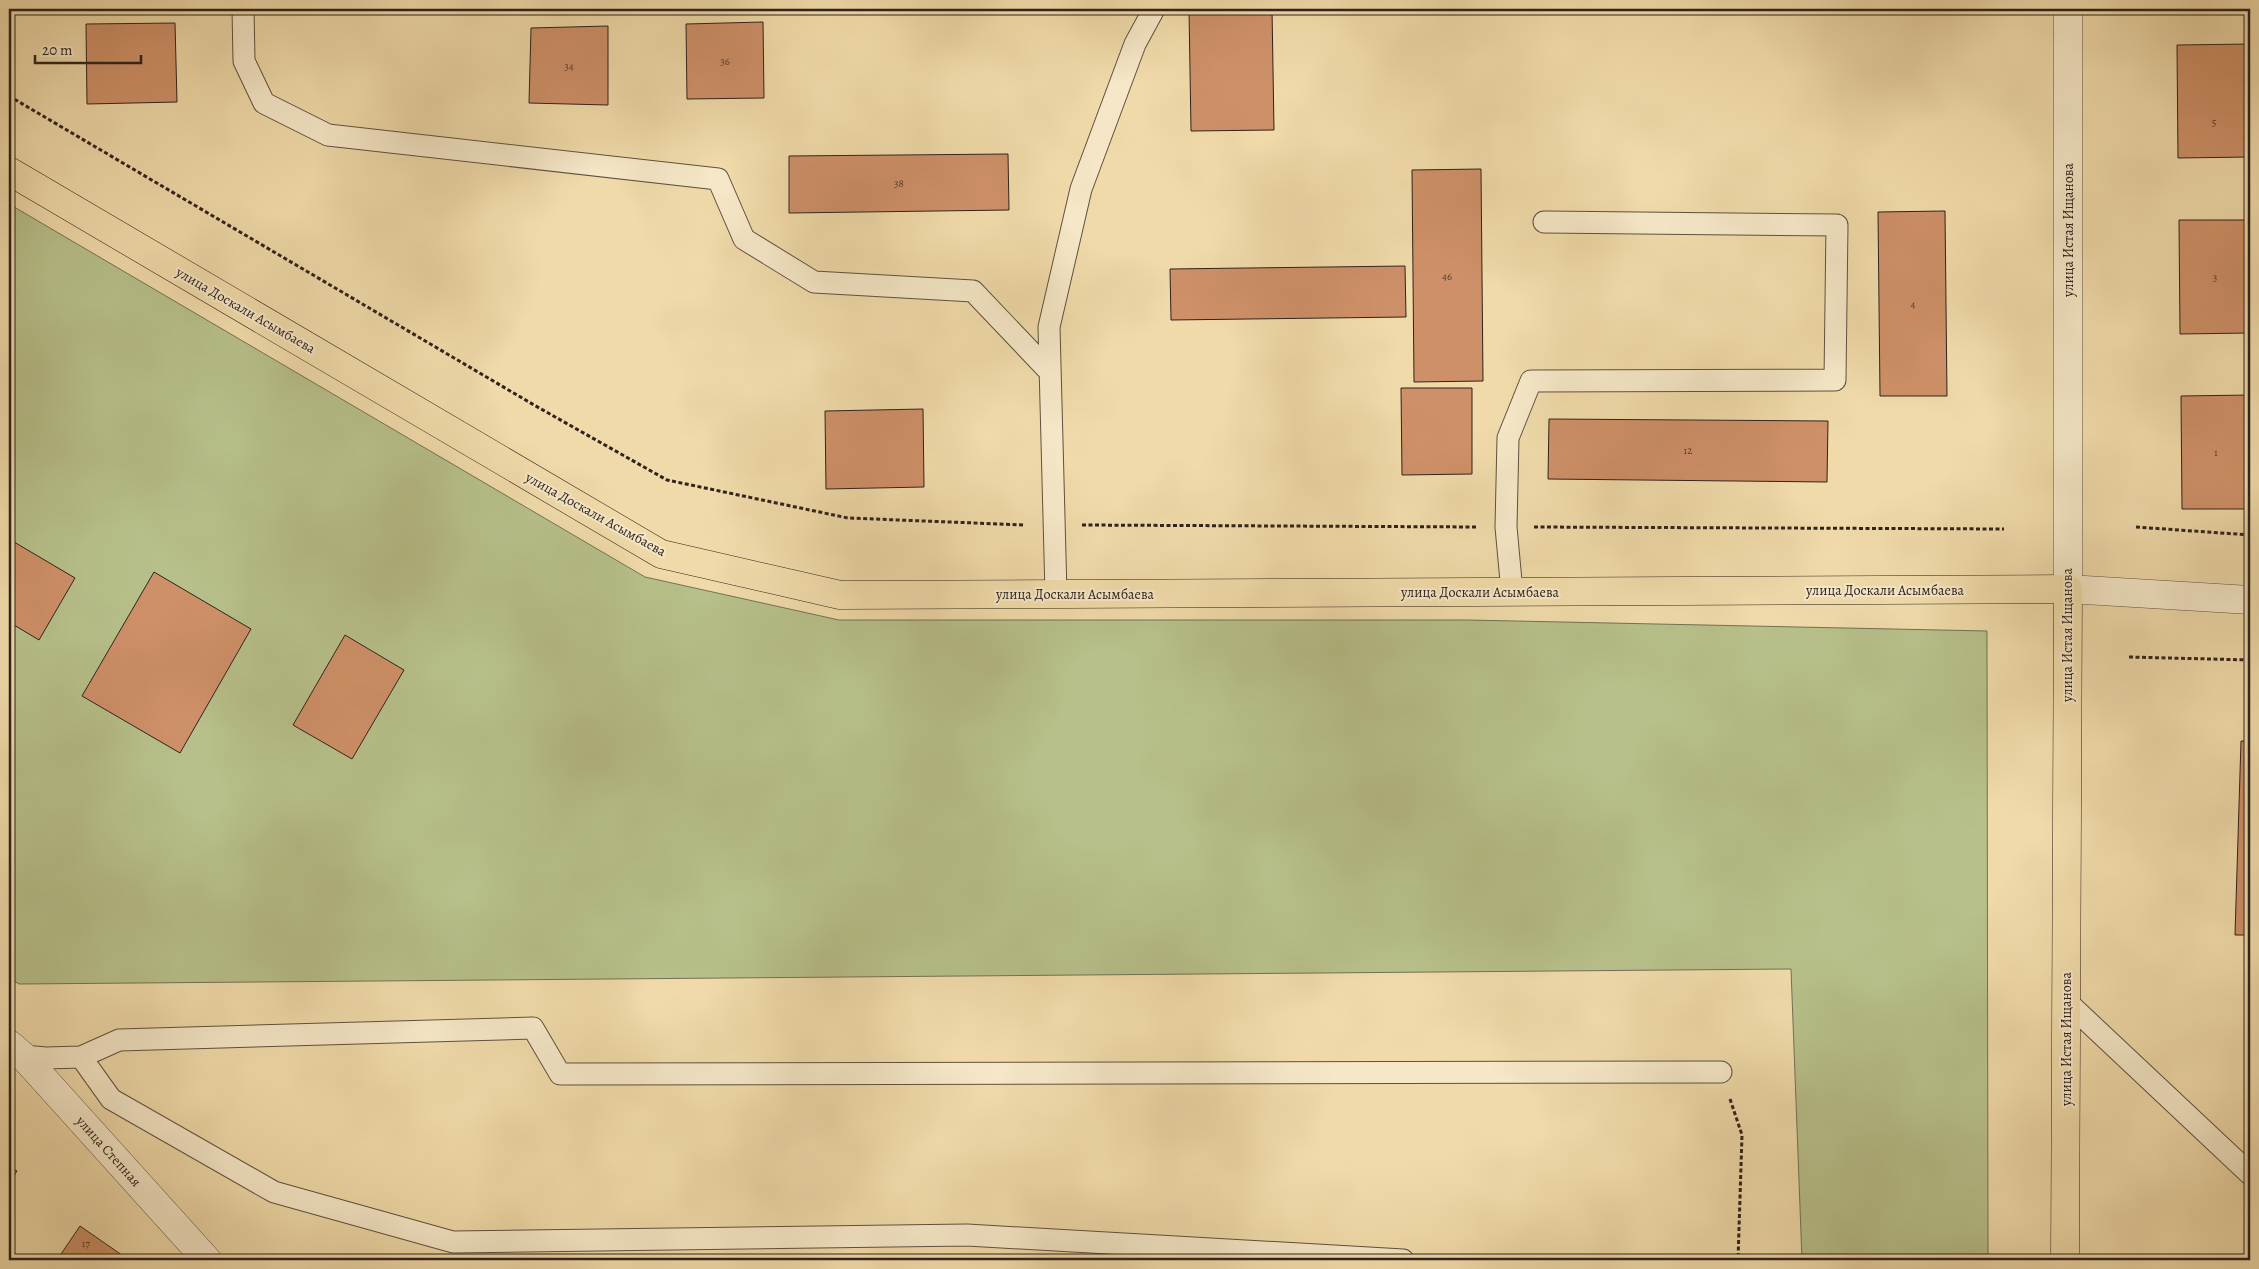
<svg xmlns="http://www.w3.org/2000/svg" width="2259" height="1269" font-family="Alegreya,serif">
<rect width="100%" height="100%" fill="#f0daa9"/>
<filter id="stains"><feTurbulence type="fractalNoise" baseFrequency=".004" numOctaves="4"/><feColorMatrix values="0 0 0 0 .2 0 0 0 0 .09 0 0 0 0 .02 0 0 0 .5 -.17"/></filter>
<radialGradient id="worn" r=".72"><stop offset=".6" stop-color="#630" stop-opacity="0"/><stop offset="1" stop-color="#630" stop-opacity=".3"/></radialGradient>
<path fill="#b7c08a" stroke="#737154" d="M9 204 645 577 839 620H1467L1987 631 1988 1260H1802L1791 969 19 984 9 978Z"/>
<path fill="#ce9068" stroke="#2f221d" d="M1189 9H1272L1274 130 1191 131Z
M763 22 764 98 687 99 686 24Z
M175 23 177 102 87 104 86 24Z
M608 26V105L529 103 531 28Z
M2250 44V157L2178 158 2177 45Z
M1008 154 1009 210 789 213V156Z
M1481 169 1483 381 1414 382 1412 170Z
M1945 211 1947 396H1880L1878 212Z
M2179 220H2250V333L2180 334Z
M1405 266 1406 317 1171 320 1170 269Z
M1401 388H1472V474L1402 475Z
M2250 395V509H2182L2181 396Z
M923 409 924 487 826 489 825 411Z
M1549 419 1828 421 1827 482 1548 479Z
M9 539 75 578 39 640 9 622Z
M154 572 251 629 180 753 82 696Z
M345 635 404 670 352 759 293 725Z
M2241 741H2250V935H2235Z
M9 1166 17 1171 9 1183Z
M80 1226 129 1260H57Z"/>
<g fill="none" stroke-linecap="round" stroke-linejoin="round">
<defs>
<path id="service" d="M243 9 244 61 264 103 328 135 718 179 744 239 814 282 973 291 1050 372
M1512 592 1506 527 1508 438 1531 381 1835 380 1837 225 1544 222
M1056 594 1049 327 1081 189 1135 44 1154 9
M2066 1001 2250 1174
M23 1056 46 1058 81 1057 119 1040 533 1028 560 1074 1721 1072
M81 1057 111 1099 274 1192 453 1242 967 1235 1403 1260"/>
<path id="minor" d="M9 1044 23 1056 207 1260"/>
<path id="tertiary" d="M2068 9V589L2250 600"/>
<path id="primary" d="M9 171 661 554 840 595 2068 589 2065 1260"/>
</defs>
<use href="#service" stroke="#5f5040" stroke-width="23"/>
<use href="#minor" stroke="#5f5040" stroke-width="29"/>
<use href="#tertiary" stroke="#5f5040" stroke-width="29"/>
<use href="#primary" stroke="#2f221d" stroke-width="29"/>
<path stroke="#2f221d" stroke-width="3" stroke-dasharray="4 2.5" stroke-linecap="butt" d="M9 96 534 405 667 480 848 518 1025 525
M1082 525 1478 527
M1534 527 2004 529
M2136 527 2250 535
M2129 657 2250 660
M1730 1099 1742 1135 1738 1260"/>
<use href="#service" stroke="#f5e7c7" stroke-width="21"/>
<use href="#minor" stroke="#f5e7c7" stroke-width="28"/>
<use href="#tertiary" stroke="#f5e7c7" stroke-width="28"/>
<use href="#primary" stroke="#f0daa9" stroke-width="28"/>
</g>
<g text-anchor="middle" stroke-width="4" stroke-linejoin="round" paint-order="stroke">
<g font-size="11" fill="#573e30">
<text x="725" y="65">36</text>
<text x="569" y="70">34</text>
<text x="2214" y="126">5</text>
<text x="899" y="187">38</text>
<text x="1447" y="280">46</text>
<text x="2215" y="281">3</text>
<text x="1913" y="308">4</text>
<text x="1688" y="454">12</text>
<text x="2216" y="456">1</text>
<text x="86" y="1247">17</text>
</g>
<g font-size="14" fill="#2f221d" stroke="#f5e7c7">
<text transform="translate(2068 230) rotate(-90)" y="5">улица Истая Ищанова</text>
<text transform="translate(246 310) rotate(30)" y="5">улица Доскали Асымбаева</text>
<text transform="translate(596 514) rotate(29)" y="5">улица Доскали Асымбаева</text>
<text x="1885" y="595">улица Доскали Асымбаева</text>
<text x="1480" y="597">улица Доскали Асымбаева</text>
<text x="1075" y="599">улица Доскали Асымбаева</text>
<text transform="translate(2067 635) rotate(-90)" y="5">улица Истая Ищанова</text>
<text transform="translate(2066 1039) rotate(-90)" y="5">улица Истая Ищанова</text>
<text transform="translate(109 1151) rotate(48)" y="5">улица Степная</text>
</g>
</g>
<rect width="2259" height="1269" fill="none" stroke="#f0daa9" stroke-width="30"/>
<rect x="10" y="10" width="2239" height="1249" fill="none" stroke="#2f221d" stroke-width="2.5"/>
<rect x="15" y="15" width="2229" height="1239" fill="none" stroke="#2f221d"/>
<path d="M35 55v8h106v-8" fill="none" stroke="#2f221d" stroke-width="2.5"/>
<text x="42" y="55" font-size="15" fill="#2f221d" stroke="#f5e7c7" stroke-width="4" paint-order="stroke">20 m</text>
<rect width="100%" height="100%" filter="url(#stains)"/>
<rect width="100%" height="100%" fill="url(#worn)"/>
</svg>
